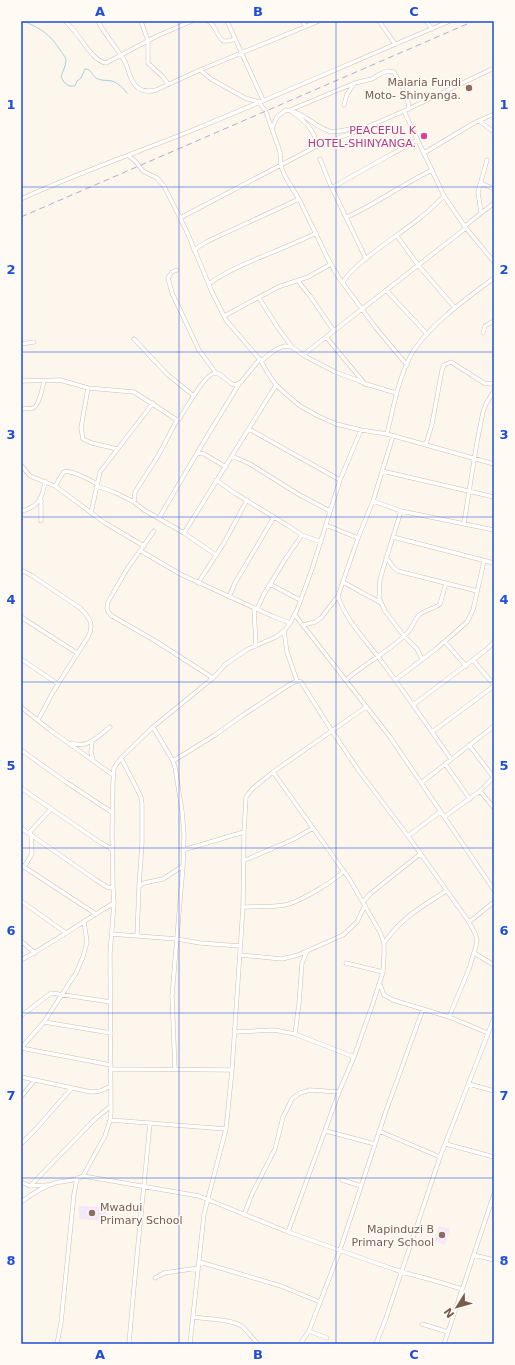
<svg xmlns="http://www.w3.org/2000/svg" width="515" height="1365" font-family="'DejaVu Sans',sans-serif">
<rect width="100%" height="100%" fill="#fdf6ec"/>
<path fill="#f3e8fa" d="M79 1206 106 1207 105 1221 79 1219Z
M439 1226 450 1229 445 1245 434 1241Z"/>
<g fill="none" stroke-linecap="round" stroke-linejoin="round">
<path stroke="#a5d3da" stroke-width="1" d="M23 21C40 28 50 34 60 50 62 53 66 57 66 61 66 66 62 72 61 77L64 82 69 86H75L77 81 81 78 85 69C92 69 91 75 96 78 101 81 107 80 112 81 118 83 123 88 127 93"/>
<defs>
<path id="minor" d="M65 21C79 32 91 61 106 63L157 36 192 21
M98 21C105 35 116 47 124 60 130 70 128 79 138 88 144 92 149 92 156 90L200 70 319 21
M141 21 148 41V63L163 77 168 84
M208 21C216 25 216 35 223 41H228L235 39
M227 21 263 100
M303 21 305 27
M379 21 395 44
M426 21 432 29
M200 70 211 79 245 98 259 102 266 112 280 152 281 166 284 174 289 183 299 199 328 259 339 278 376 328 407 365
M344 105 347 94 354 84
M290 110 355 83 372 79 380 74 388 71 394 72 395 74 407 96 409 109
M404 111 444 196 466 228 494 262
M292 112C305 121 315 130 317 146
M479 121 494 132
M272 128 277 117 286 110C303 111 313 126 329 131 341 134 353 125 363 129
M424 153 474 123 494 114
M129 156 136 162 143 171 157 178 164 186 187 232 212 292 226 320 261 361 267 372 276 385 286 394 300 406 318 416 336 424 361 430 387 434 494 464
M320 159 330 184 366 259
M481 183 494 189
M332 188C360 171 389 156 417 140
M21 199C77 173 136 153 193 130 279 95 364 57 450 21
M481 213 478 192 487 160
M347 217C376 204 403 184 432 170
M180 218 317 146 360 130 404 111 494 68
M465 226 494 203
M397 236 418 265 455 308
M194 250 206 242 299 199
M177 270 172 272 168 278 172 293 199 350 216 373
M298 281 310 296 334 331
M343 283C349 266 405 231 421 217 429 211 437 203 444 196
M209 284C220 275 234 269 247 263 270 253 294 244 316 233
M386 290 427 334
M259 298 278 328 292 347
M224 316 278 287 308 277 331 264
M483 333 485 326 494 321
M326 337 365 384
M134 339 168 375 194 396
M21 344 34 342
M303 355 466 228
M261 361 275 350 279 348 285 346 292 347 303 355 335 372 357 380 366 384 396 393
M21 381 60 380 88 388 134 392 177 420 180 418C186 408 203 378 212 374 215 373 216 373 219 374L232 384 236 385 241 382 260 359
M88 388 81 428 83 439 92 443 117 449
M21 410C26 407 29 410 33 408 39 406 43 386 44 381
M249 429 340 480
M387 434C393 409 398 380 410 357 425 328 467 298 494 278
M393 436 373 501 358 538 338 596C344 618 369 644 382 662 406 694 428 727 451 759
M426 444 432 424 442 370 444 365 451 362 484 383 490 384 494 383
M197 453 204 454 226 467
M232 456 250 464 298 494 330 511
M21 465 30 476 55 486 105 523 144 546
M382 471 494 497
M216 480 236 494 287 525 302 535 321 542
M55 486C58 482 61 475 64 472 70 469 92 481 97 484
M97 486 114 492 134 502 144 510 184 533 216 555
M373 501 401 511 494 530
M134 502 135 492 158 456 177 420
M21 511C38 508 43 497 45 481
M401 511 383 569 380 580 379 598 385 611 404 636 417 649 422 659
M91 513 100 472 153 403
M159 518 200 448 239 384
M41 521V500
M464 523 477 442 483 412 486 404 494 391
M326 525 358 538
M154 531 127 569 108 602C106 609 107 611 112 616L157 642 213 678
M184 533 276 385
M393 537 494 563
M141 551 180 574 272 616 290 623
M386 557 394 568 398 571 477 591
M21 570 31 575 80 608C89 617 95 624 88 637L53 692 38 720
M343 582 381 603
M198 583 224 543 247 500
M270 584 300 600
M229 597 235 583 274 517
M254 608 256 646
M257 609 264 594 286 558 302 535
M295 615 390 737 494 890
M21 617 77 653
M304 625 315 622 321 618 338 596
M284 631 287 652 297 681
M445 642 466 666
M21 659 58 684
M473 660 494 685
M346 680C366 662 391 651 409 631 413 627 414 620 419 615 425 610 434 609 440 604L446 583
M395 680 436 649 467 622 473 610 484 561
M413 705 486 650 494 642
M21 707 50 730 113 775
M153 727 173 761 175 767 182 811 184 834 183 866 172 996 175 1069
M432 732 494 686
M92 741 91 752 93 760
M72 743C88 749 98 736 110 727
M469 745 494 778
M21 750 66 782 113 813
M121 758 137 789 141 797 142 804V843L139 886 137 936
M173 761 215 735 243 715 289 685 296 681 301 682 332 731 359 771 408 836 469 922 475 933 477 940 476 946 469 969 449 1017
M445 764 470 799
M273 772 350 880 380 932 384 943V955L383 972 372 1006 354 1057 339 1092 288 1232
M421 783 494 726
M21 788 101 843 112 849
M480 791 494 808
M444 817 480 791 494 777
M21 828 96 880 107 887 113 888
M29 833 51 809
M408 836 440 812
M183 850 244 832
M243 861 294 839 313 828
M21 865 96 914
M24 867 32 854 31 834
M139 886 144 883 163 879 183 866
M21 901 66 933
M363 902 370 894 420 854
M243 907C257 906 275 908 289 904 304 899 333 882 344 871
M469 922 494 902
M111 934 177 939 200 943 240 946
M21 941 35 953
M384 943C402 917 420 908 446 891
M474 953 494 965
M240 955 282 959 298 955 343 935 357 922 365 905
M21 960C53 943 83 921 114 903
M346 963 383 972
M380 984 384 995 393 1000 449 1017 488 1033
M21 1016 51 993 111 1002
M44 1022 111 1033
M234 1032 274 1030 295 1034 354 1057
M295 1034 299 1003 302 963 307 951
M21 1048 44 1022 76 973 83 957 87 942 84 921
M21 1048 111 1065
M111 1069 232 1070
M21 1077 91 1092 100 1091 111 1086
M469 1084 494 1091
M21 1097 34 1081
M110 1120 226 1129
M326 1131 375 1144
M379 1131 440 1157
M21 1144 35 1130 71 1089
M446 1144 494 1157
M83 1176 199 1196 288 1232 373 1262 402 1272 432 1280 462 1289
M342 1180 361 1186
M21 1182 30 1186 48 1185
M30 1186 95 1119 111 1106
M21 1202C32 1194 42 1187 55 1183 64 1181 75 1181 83 1176L105 1136 110 1120 111 1112 110 954 114 903 113 888 112 831 113 782 114 768 121 758 153 727 213 678 226 664 248 649 276 637 284 631 290 623 297 610 312 569 340 480 361 430
M244 1215 252 1194 275 1149 283 1117 292 1099 300 1093 310 1090 339 1092
M474 1255 494 1260
M200 1262 281 1286 320 1302
M155 1278 164 1273 199 1268
M193 1317C207 1319 232 1319 243 1327 248 1332 253 1339 258 1344
M422 1324 448 1332
M309 1331 327 1338
M57 1344 61 1323 74 1194 77 1178
M129 1344C135 1270 143 1197 150 1123
M190 1344 204 1214 226 1129 232 1070 243 907 244 832 246 797 252 789 273 772 366 707
M300 1344 309 1331 340 1250 386 1111 423 1009
M376 1344 386 1318 440 1157 494 1018
M444 1344 494 1194"/>
</defs>
<use href="#minor" stroke="#d1beb0" stroke-width="4.5"/>
<use href="#minor" stroke="#fff" stroke-width="3.5"/>
<path stroke="#b9a8c9" stroke-width="1" stroke-dasharray="6 4" stroke-linecap="butt" d="M21 217 474 21"/>
</g>
<path fill="none" stroke="#1d4ed8" stroke-width="1" stroke-opacity="0.55" d="M179 21V1344M336 21V1344M21 187H494M21 352H494M21 517H494M21 682H494M21 848H494M21 1013H494M21 1178H494"/>
<g fill="#8d6e63" stroke="#fffaf3" stroke-width="1.5">
<circle cx="469" cy="88" r="4"/>
<circle cx="92" cy="1213" r="4"/>
<circle cx="442" cy="1235" r="4"/>
</g>
<circle fill="#d1479c" stroke="#fffaf3" stroke-width="1.5" cx="424" cy="136" r="4"/>
<g text-anchor="middle" stroke-width="3" stroke-linejoin="round" paint-order="stroke">
<g font-size="11" fill="#785e54" stroke="#fffaf3" text-anchor="end">
<text x="461" y="86">Malaria Fundi<tspan x="461" dy="13">Moto- Shinyanga.</tspan></text>
<text x="100" y="1211" text-anchor="start">Mwadui<tspan x="100" dy="13">Primary School</tspan></text>
<text x="434" y="1233">Mapinduzi B<tspan x="434" dy="13">Primary School</tspan></text>
</g>
<g font-size="11" fill="#b23c85" stroke="#fffaf3" text-anchor="end">
<text x="416" y="134">PEACEFUL K<tspan x="416" dy="13">HOTEL-SHINYANGA.</tspan></text>
</g>
</g>
<rect width="515" height="1365" fill="none" stroke="#fffaf3" stroke-width="44"/>
<g transform="translate(457 1307) rotate(233)" stroke="#fffaf3" stroke-width="3" paint-order="stroke">
<path d="M0-3L7 15L0 10L-7 15Z" fill="#7a5c4d"/>
<text y="-6" font-size="11" font-weight="bold" text-anchor="middle" fill="#7a5c4d">N</text>
</g>
<rect x="22" y="22" width="471" height="1321" fill="none" stroke="#1d4ed8" stroke-width="1.5"/>
<g font-size="13" text-anchor="middle" font-weight="bold" fill="#1d4ed8">
<text x="100" y="16">A</text>
<text x="258" y="16">B</text>
<text x="414" y="16">C</text>
<text x="11" y="109">1</text>
<text x="504" y="109">1</text>
<text x="11" y="274">2</text>
<text x="504" y="274">2</text>
<text x="11" y="439">3</text>
<text x="504" y="439">3</text>
<text x="11" y="604">4</text>
<text x="504" y="604">4</text>
<text x="11" y="770">5</text>
<text x="504" y="770">5</text>
<text x="11" y="935">6</text>
<text x="504" y="935">6</text>
<text x="11" y="1100">7</text>
<text x="504" y="1100">7</text>
<text x="11" y="1265">8</text>
<text x="504" y="1265">8</text>
<text x="100" y="1359">A</text>
<text x="258" y="1359">B</text>
<text x="414" y="1359">C</text>
</g>
</svg>
